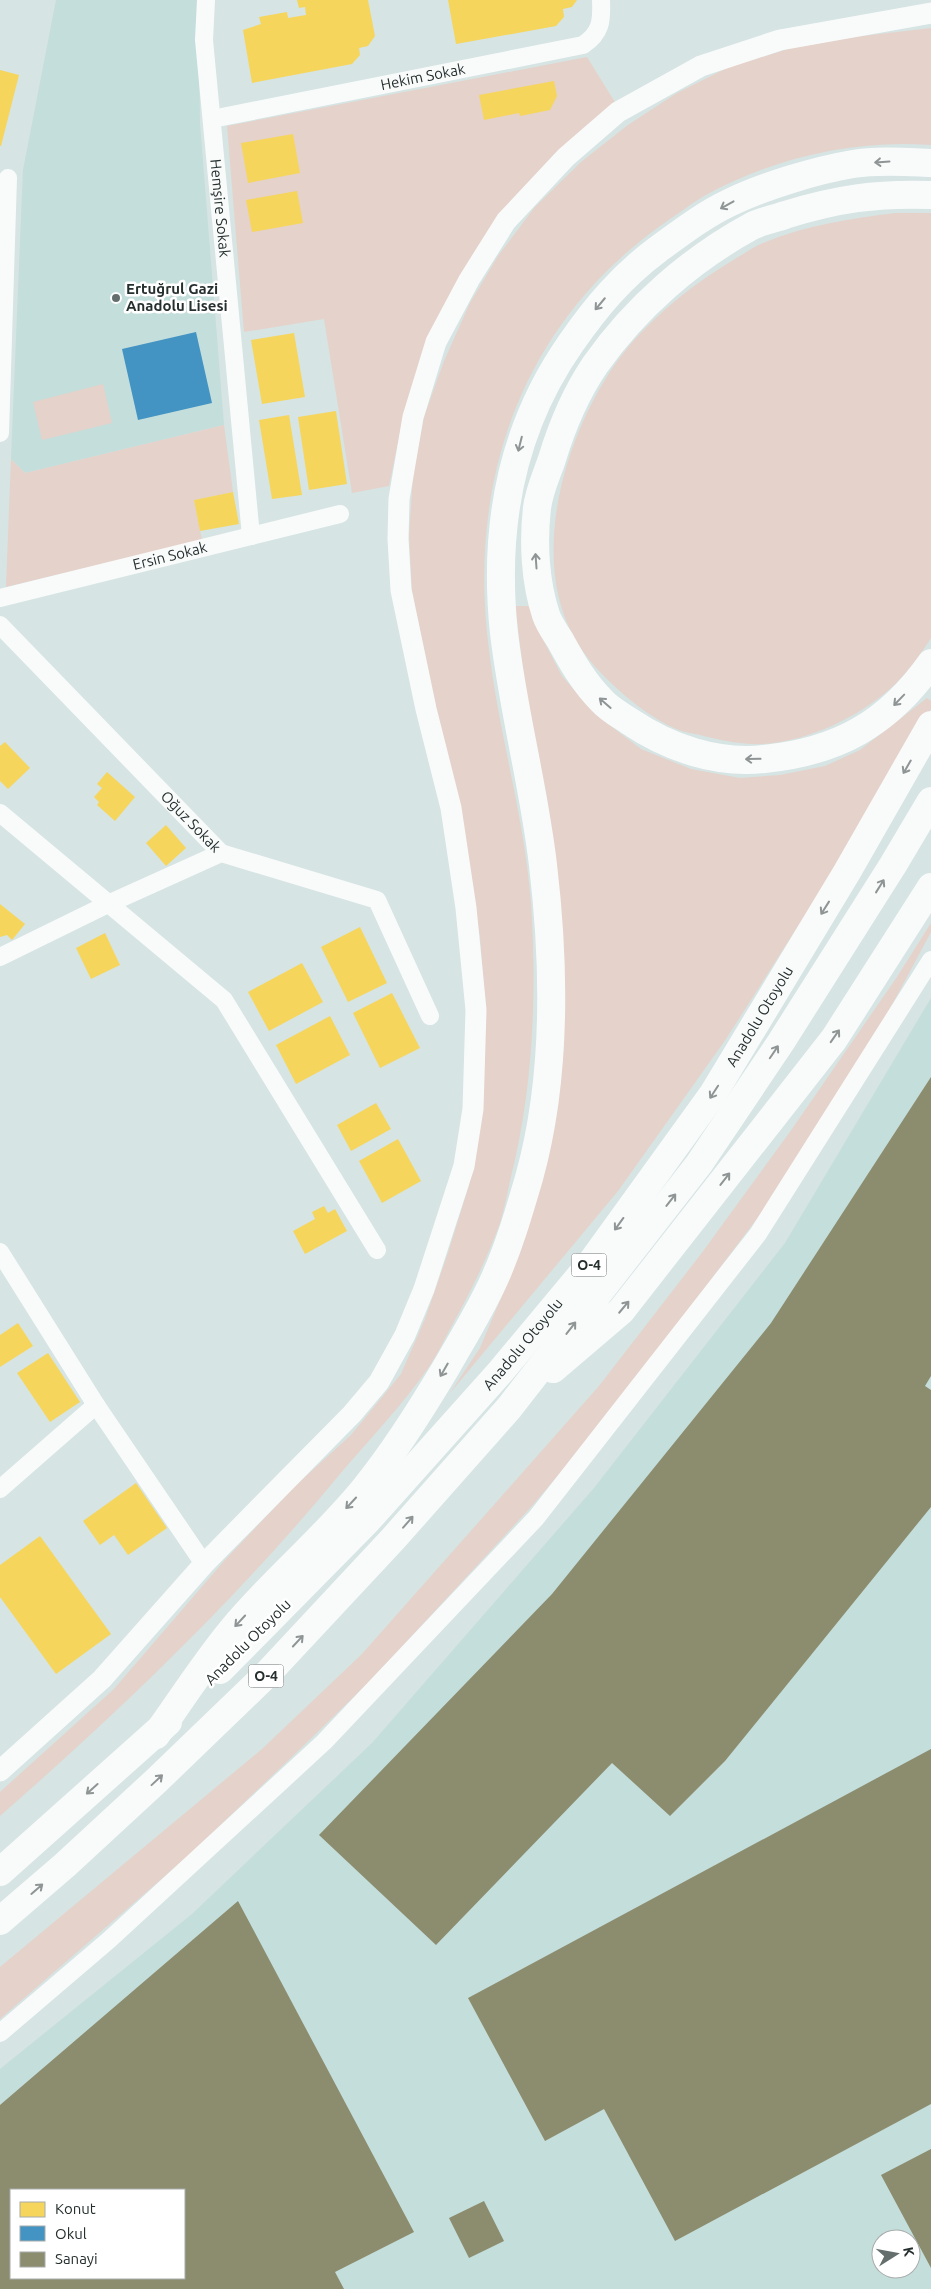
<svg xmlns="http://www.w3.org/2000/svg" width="931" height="2289" font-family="Ubuntu,sans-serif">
<rect width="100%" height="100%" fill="#d6e4e3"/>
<path fill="#c4dedb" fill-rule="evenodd" d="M56 0H198L200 124 224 425 25 473 11 459 23 170Z
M931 998V2289H0V2069L192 1914 372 1743 594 1488 785 1243ZM11 2190H184V2278H11ZM881 2239H911V2269H881Z"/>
<path fill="#e5d2ca" d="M931 28V145C854 139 772 158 704 196 689 205 675 216 660 226 520 327 467 483 489 650 499 735 525 819 531 904 537 997 533 1090 510 1181 507 1195 504 1209 500 1223 487 1259 469 1295 450 1329 443 1342 437 1355 429 1367 403 1404 370 1439 340 1474 238 1598 121 1710 0 1816V1792L114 1689 224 1561 294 1487 351 1435 401 1374 425 1319 448 1253 469 1185 486 1013 480 937 468 863 412 591 409 536 413 475 424 417 444 361 470 303 498 256 535 207 581 162 628 125 677 93 729 67 788 49 854 37Z
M587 57 616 104 478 247 443 307 423 350 403 418 389 486 352 493 324 319 244 332 227 126Z
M896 213H931V638C920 655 906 675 891 688 857 718 808 741 763 744 743 745 719 740 700 735 692 733 682 732 674 728 656 720 637 706 622 693 604 677 585 658 574 637 526 551 570 417 629 346 659 311 696 282 735 259 744 254 753 247 763 243 804 226 852 218 896 213Z
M103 384 112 423 42 440 33 402Z
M224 425 233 492 194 500 202 540 6 587 11 459 25 473Z
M515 606H532L540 634 562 676 595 714 641 749 691 769 740 778 780 775 825 766 860 750 927 698 931 701V709L903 752 860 829 726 1039 618 1191 450 1393 480 1348 521 1250 557 1114 564 1045 562 920 547 798 528 707Z
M931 923V932L886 1016 789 1176 602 1424 531 1507 372 1679 297 1752 188 1856 0 2019V1967L262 1749 362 1654 599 1386 701 1254 792 1129 897 977Z"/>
<path fill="#f6d55c" d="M297 0H368L375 36 368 46 359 48 360 55 352 64 252 83 243 30 261 24 259 17 287 12 288 18 306 15 305 7 299 8Z
M448 0H577L572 7 563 9 564 17 556 26 456 44Z
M0 70 19 75 1 146H0Z
M554 81 557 96 550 110 520 116 519 113 484 120 479 95Z
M293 134 300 173 248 183 241 143Z
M297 191 303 223 252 232 246 200Z
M294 333 305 397 262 404 251 340Z
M336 411 347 484 309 490 298 417Z
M289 415 302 495 272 499 259 420Z
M233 492 239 524 200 531 194 500Z
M5 742 30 768 8 789 0 781V746Z
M107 772 135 797 115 821 97 805 99 802 94 797 102 788 97 784Z
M166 825 186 848 166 866 146 843Z
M0 904 25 924 12 940 7 935 0 937Z
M360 927 387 983 348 1002 321 947Z
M105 933 120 965 91 979 76 948Z
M302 963 323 1002 269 1031 248 992Z
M392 993 420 1048 380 1068 353 1013Z
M330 1016 350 1055 296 1084 276 1045Z
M376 1103 391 1129 351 1151 337 1125Z
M398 1139 421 1181 382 1203 359 1161Z
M324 1206 328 1213 335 1209 347 1231 305 1254 293 1231 315 1219 312 1212Z
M18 1323 33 1346 0 1367V1335Z
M48 1353 80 1402 50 1422 17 1373Z
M136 1483 167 1528 128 1555 114 1535 100 1545 83 1521Z
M40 1536 111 1634 56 1674 0 1597V1565Z"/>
<path fill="#4393c3" d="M196 332 212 403 138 420 122 349Z"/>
<path fill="#8c8c6e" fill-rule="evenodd" d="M931 1077V1376L925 1386 931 1390V1507L725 1761 670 1816 612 1763 436 1945 319 1835 552 1594 771 1323Z
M931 1749V2104L675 2241 604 2109 545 2141 468 1998Z
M238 1901 414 2232 335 2272 344 2289H0V2105ZM11 2190H184V2278H11Z
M931 2149V2268L881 2175Z
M484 2201 504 2241 469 2258 449 2218Z"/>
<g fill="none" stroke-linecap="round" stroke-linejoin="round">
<g stroke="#f9fbfb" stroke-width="18">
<path id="s1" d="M206 0 204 40 251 536"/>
<path id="s2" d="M212 119 583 45C601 33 602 21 601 0"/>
<path d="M0 433 8 178"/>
<path id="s3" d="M0 598 340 514"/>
<path id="s4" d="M0 625 221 853 377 900 430 1016"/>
<path d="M0 813 224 1000 377 1250"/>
<path d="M0 957 108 904 221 853"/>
<path d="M0 1252 96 1405 204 1564"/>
<path d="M0 1489 96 1405"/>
<path d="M0 2033 109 1940 324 1742 536 1518 758 1234 931 960"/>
</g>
<path stroke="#f9fbfb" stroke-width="21" d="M0 1771 102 1679 204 1564 352 1414 379 1382 405 1335 424 1289 464 1166 473 1109 476 1010 466 908 451 808 426 709 401 590 398 539 399 499 413 417 436 342 469 280 506 221 566 157 618 112 701 66 780 40 931 13"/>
<g stroke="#f9fbfb" stroke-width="28">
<path d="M931 195C877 193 836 199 785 215 774 219 762 221 752 226 691 259 635 308 595 365 576 393 562 426 552 459 547 474 539 491 537 508 533 542 535 582 546 615 549 624 555 632 560 640 572 662 584 683 602 701 609 709 620 715 629 721 669 748 716 764 764 759 837 752 888 724 931 663"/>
<path d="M553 1369 621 1311 834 1039 931 887"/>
<path id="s5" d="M220 1670 366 1522 501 1371 591 1263 713 1094 847 872 931 725"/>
<path d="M156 1735C181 1700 204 1664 231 1631 272 1581 324 1539 365 1488 396 1450 422 1408 447 1366 463 1338 481 1309 494 1280 509 1247 519 1212 529 1178 557 1078 555 967 543 865 534 787 513 711 504 633 493 529 510 430 571 343 596 307 621 277 657 250 680 233 705 214 731 202 764 186 817 170 853 164 878 160 905 162 931 163"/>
<path d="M0 1872 168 1722"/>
<path d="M0 1921 65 1865 156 1781 267 1674 393 1539 509 1408 699 1164 781 1042 893 865 931 801"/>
</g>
</g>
<defs><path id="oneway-shaft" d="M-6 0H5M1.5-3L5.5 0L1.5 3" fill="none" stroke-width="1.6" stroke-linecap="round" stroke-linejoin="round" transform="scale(1.25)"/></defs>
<g stroke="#8f9594">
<use href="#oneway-shaft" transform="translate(882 162) rotate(176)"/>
<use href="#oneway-shaft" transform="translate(727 205) rotate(151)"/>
<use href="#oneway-shaft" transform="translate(600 304) rotate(130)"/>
<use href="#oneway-shaft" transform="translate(520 444) rotate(104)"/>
<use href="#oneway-shaft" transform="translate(536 561) rotate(-94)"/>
<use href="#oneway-shaft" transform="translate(899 700) rotate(134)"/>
<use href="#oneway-shaft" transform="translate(605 703) rotate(-139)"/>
<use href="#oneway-shaft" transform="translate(753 759) rotate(179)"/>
<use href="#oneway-shaft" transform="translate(907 767) rotate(120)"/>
<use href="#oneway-shaft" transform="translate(880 886) rotate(-58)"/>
<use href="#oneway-shaft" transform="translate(825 908) rotate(122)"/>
<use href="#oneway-shaft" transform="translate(835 1036) rotate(-55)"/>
<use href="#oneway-shaft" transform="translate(774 1052) rotate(-56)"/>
<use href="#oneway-shaft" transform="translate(714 1092) rotate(123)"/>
<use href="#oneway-shaft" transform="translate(725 1179) rotate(-52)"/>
<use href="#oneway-shaft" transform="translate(671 1200) rotate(-52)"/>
<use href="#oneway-shaft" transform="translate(619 1224) rotate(126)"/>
<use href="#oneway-shaft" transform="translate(624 1307) rotate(-50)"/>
<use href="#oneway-shaft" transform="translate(571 1328) rotate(-52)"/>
<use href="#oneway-shaft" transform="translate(444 1370) rotate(120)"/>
<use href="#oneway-shaft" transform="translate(351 1503) rotate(133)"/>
<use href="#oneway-shaft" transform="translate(408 1522) rotate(-49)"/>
<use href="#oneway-shaft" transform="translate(240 1621) rotate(133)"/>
<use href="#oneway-shaft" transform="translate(298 1641) rotate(-47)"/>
<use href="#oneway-shaft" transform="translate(157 1780) rotate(-43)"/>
<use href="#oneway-shaft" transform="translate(92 1789) rotate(138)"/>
<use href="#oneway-shaft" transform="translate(37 1889) rotate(-41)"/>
</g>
<circle fill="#636e6d" stroke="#fff" stroke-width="2" cx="116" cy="298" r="5"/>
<g text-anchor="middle" stroke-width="5" stroke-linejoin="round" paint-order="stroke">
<g fill="#fff" stroke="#666d6d" stroke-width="1">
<rect x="571.5" y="1253.5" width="35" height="23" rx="4"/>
<rect x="248.5" y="1664.5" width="35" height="23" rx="4"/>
</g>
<g font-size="14" font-weight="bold" fill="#252f2e">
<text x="589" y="1270">O-4</text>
<text x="266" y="1681">O-4</text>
</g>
<g font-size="15" fill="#252f2e" stroke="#fff">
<text dy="5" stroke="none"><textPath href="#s2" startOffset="215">Hekim Sokak</textPath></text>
<text dy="5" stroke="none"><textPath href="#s1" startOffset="209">Hemşire Sokak</textPath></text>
<text dy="5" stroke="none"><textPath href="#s3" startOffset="175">Ersin Sokak</textPath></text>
<text dy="5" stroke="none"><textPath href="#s4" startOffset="274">Oğuz Sokak</textPath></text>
<text dy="5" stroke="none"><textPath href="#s5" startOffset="850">Anadolu Otoyolu</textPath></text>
<text dy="5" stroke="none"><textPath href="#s5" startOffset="445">Anadolu Otoyolu</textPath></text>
<text transform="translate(248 1642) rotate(-45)" y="5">Anadolu Otoyolu</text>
</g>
<g font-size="15" font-weight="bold" fill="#252f2e" stroke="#fff" text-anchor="start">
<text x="126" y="294">Ertuğrul Gazi<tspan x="126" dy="17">Anadolu Lisesi</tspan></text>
</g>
</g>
<rect x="10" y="2189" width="175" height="90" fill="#ffffff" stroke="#a8acab"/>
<rect x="20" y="2202" width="25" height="15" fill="#f6d55c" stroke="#a8acab"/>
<text x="55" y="2214" font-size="15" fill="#252f2e">Konut</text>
<rect x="20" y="2226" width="25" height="15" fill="#4393c3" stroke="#a8acab"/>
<text x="55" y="2239" font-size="15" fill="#252f2e">Okul</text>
<rect x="20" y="2252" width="25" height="15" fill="#8c8c6e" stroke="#a8acab"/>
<text x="55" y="2264" font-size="15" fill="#252f2e">Sanayi</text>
<g transform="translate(896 2254) rotate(79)"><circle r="24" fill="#ffffff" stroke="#a8acab"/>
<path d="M0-4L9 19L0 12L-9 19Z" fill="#636e6d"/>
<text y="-8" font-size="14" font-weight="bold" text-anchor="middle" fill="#252f2e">K</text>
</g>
</svg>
